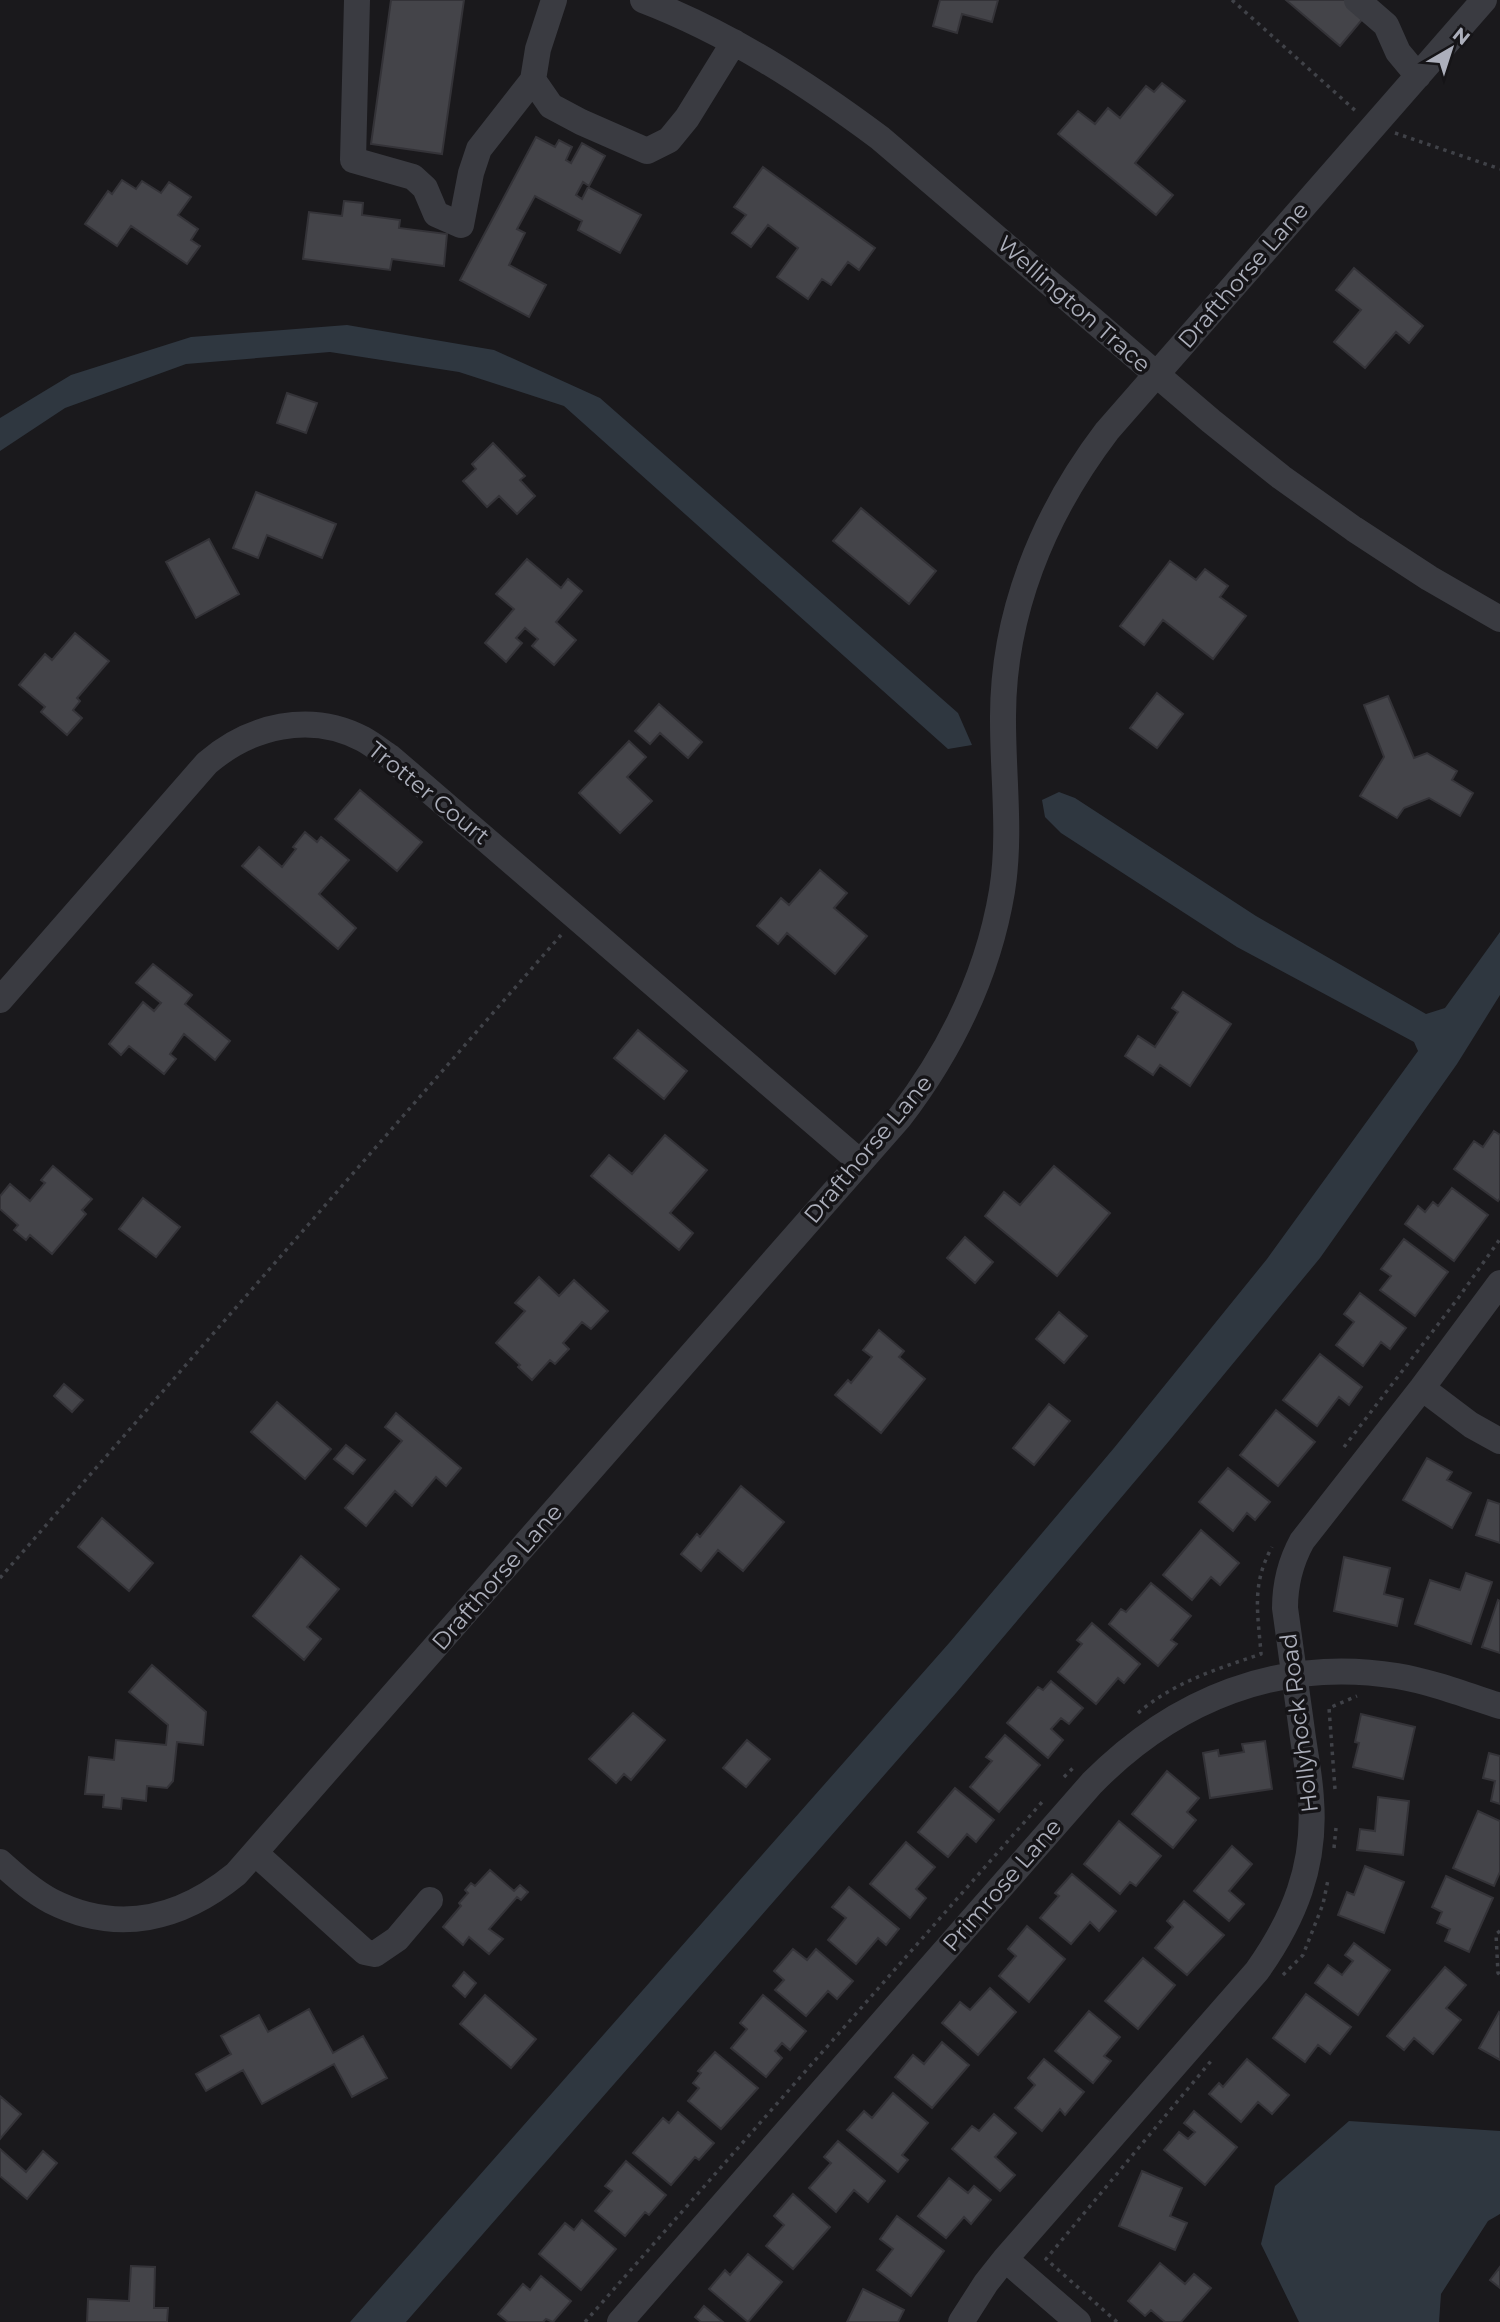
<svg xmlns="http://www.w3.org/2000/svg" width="1500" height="2322" font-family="Montserrat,sans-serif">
<rect width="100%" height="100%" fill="#1a191c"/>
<path fill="#2f3740" d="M347 325 494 350 600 398 958 713 972 745 948 749 564 406 459 372 330 352 186 364 65 408 0 451V418L71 375 191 337Z
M1059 792 1075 798 1256 916 1426 1014 1445 1008 1500 932V995L1457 1064 1320 1258 1169 1441 956 1693 406 2322H350L950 1642 1114 1448 1267 1259 1418 1051 1414 1042 1237 947 1061 833 1045 817 1042 800Z
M1349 2121 1500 2131V2214L1488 2221 1441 2294 1439 2322H1299L1261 2244 1275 2186Z"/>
<path fill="#444449" stroke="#343338" stroke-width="2" d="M391 0H464L442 154 371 144Z
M940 0H998L992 22 962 14 957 33 933 26Z
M1286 0H1348L1366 15 1340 46Z
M1162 83 1185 101 1135 163 1173 195 1156 215 1058 134 1078 111 1095 124 1108 108 1120 118 1146 86 1154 92Z
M536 137 555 147 559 140 572 147 566 160 571 163 582 143 605 156 589 186 583 182 576 195 582 199 588 187 641 215 620 253 578 230 582 221 535 196 517 229 525 233 509 265 546 285 529 317 460 280Z
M763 167 875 248 859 270 848 262 831 285 822 279 808 299 777 277 798 248 768 225 751 247 732 233 746 215 734 207Z
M122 180 136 189 142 181 161 193 169 182 191 197 178 215 198 229 191 240 200 246 187 264 131 226 117 246 85 224 108 191 112 194Z
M344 201 363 203 362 215 400 220 399 228 447 234 444 266 392 259 390 270 303 259 309 212 342 216Z
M1354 268 1423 326 1409 343 1396 332 1365 368 1334 342 1361 310 1336 290Z
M287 393 317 403 306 433 277 423Z
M493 443 525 476 520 480 535 496 517 514 499 496 487 507 463 481 476 469 472 464Z
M256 492 336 524 322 558 267 535 258 558 233 548Z
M861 508 936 571 909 604 833 541Z
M209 539 239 594 196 618 166 562Z
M527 559 561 588 568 579 582 591 556 622 576 640 554 665 532 646 538 639 525 628 516 638 522 643 506 662 485 643 514 609 496 594Z
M1170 561 1196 580 1205 569 1228 586 1220 597 1246 616 1213 659 1163 620 1144 645 1120 626Z
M75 633 109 661 77 698 80 701 73 710 82 718 67 735 41 712 45 707 19 685 45 654 52 660Z
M1157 693 1183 714 1157 748 1130 728Z
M1388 696 1414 758 1427 753 1457 771 1452 780 1473 793 1460 816 1429 798 1404 808 1397 818 1360 796 1384 757 1364 705Z
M659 704 702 742 688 758 660 733 650 744 635 731Z
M629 741 646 757 627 777 652 801 620 833 579 793Z
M360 790 422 842 397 871 335 819Z
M305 832 317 842 321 837 349 860 319 894 356 928 338 949 242 866 259 847 282 867 296 849 293 847Z
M820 870 847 893 834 908 867 936 835 974 787 933 778 944 757 926 781 898 789 905Z
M153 964 192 995 185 1004 230 1041 215 1060 184 1034 170 1054 176 1059 164 1074 129 1046 121 1055 109 1044 143 1002 154 1011 161 1003 136 983Z
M1183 992 1231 1024 1190 1086 1160 1065 1153 1075 1125 1056 1138 1036 1155 1047 1178 1012 1172 1008Z
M638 1030 687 1071 664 1099 614 1058Z
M1494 1131 1500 1135V1198L1498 1201 1454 1169 1474 1141 1483 1147Z
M665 1135 707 1170 670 1213 693 1233 679 1250 591 1176 609 1155 632 1174Z
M53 1166 92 1199 82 1210 86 1214 52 1254 30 1235 26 1240 14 1230 18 1225 0 1209V1196L10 1184 30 1201 45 1183 41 1180Z
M1054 1166 1110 1213 1057 1276 985 1216 1004 1192 1020 1205Z
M1452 1188 1488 1215 1454 1261 1405 1224 1418 1206 1425 1212 1433 1202 1438 1206Z
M143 1198 180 1227 156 1257 119 1229Z
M965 1237 993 1262 975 1283 947 1258Z
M1404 1239 1448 1272 1415 1316 1380 1290 1391 1276 1381 1269Z
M539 1277 559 1296 574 1280 608 1311 591 1329 582 1322 563 1343 569 1349 555 1364 550 1360 532 1380 518 1367 520 1365 496 1343 525 1311 515 1303Z
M1360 1293 1406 1328 1390 1349 1381 1342 1363 1366 1336 1345 1354 1322 1344 1314Z
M1059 1312 1087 1336 1064 1363 1036 1339Z
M879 1330 904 1351 899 1357 925 1379 881 1433 835 1395 848 1380 851 1383 872 1357 863 1350Z
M1320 1354 1362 1387 1349 1405 1339 1397 1317 1426 1283 1400Z
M64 1384 83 1400 72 1412 54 1396Z
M277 1402 331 1449 305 1479 251 1432Z
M1049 1404 1070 1421 1034 1465 1013 1448Z
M1276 1410 1315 1442 1278 1486 1240 1455Z
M396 1413 461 1468 446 1486 436 1477 412 1506 395 1491 366 1526 345 1508 402 1441 385 1427Z
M346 1445 365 1460 353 1474 334 1459Z
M1427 1458 1452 1472 1447 1480 1471 1493 1452 1528 1403 1500Z
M1228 1468 1270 1502 1255 1520 1247 1513 1233 1531 1199 1502Z
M741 1486 784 1522 743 1571 718 1550 701 1571 681 1554 697 1534 700 1537Z
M1488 1500 1500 1504V1543L1476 1535Z
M102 1518 153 1563 129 1591 78 1547Z
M1201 1530 1239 1563 1220 1585 1211 1577 1192 1600 1163 1575Z
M301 1556 339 1589 307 1627 321 1639 304 1660 253 1616Z
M1344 1557 1390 1568 1384 1594 1403 1599 1397 1626 1334 1611Z
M1466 1573 1492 1582 1471 1644 1415 1624 1430 1580 1460 1590Z
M1151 1583 1191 1616 1171 1640 1177 1644 1158 1666 1109 1624 1121 1609 1126 1612Z
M1498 1600 1500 1601V1653L1482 1647Z
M1092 1623 1140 1664 1124 1683 1118 1678 1096 1704 1058 1672 1082 1644 1077 1640Z
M152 1665 206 1712 203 1745 177 1742 173 1781 167 1788 147 1786 146 1801 122 1798 121 1809 103 1807 104 1795 85 1794 89 1757 114 1760 116 1740 166 1745 168 1725 129 1692Z
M1051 1681 1083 1708 1069 1724 1061 1718 1051 1729 1063 1740 1048 1758 1007 1723 1038 1687 1043 1690Z
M633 1713 665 1740 631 1780 624 1774 616 1783 589 1759Z
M1361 1714 1415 1727 1403 1779 1353 1767 1359 1743 1355 1742Z
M1005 1735 1040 1765 999 1812 970 1787 992 1761 986 1757Z
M747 1740 770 1759 746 1787 723 1768Z
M1265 1741 1272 1789 1210 1798 1203 1753 1218 1750 1219 1756 1244 1752 1242 1744Z
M1489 1753 1500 1756V1804L1491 1801 1495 1781 1483 1778Z
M1167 1771 1199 1798 1187 1812 1196 1820 1173 1848 1132 1814Z
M955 1788 994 1820 976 1842 967 1834 948 1857 918 1832Z
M1378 1797 1409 1801 1403 1855 1357 1850 1360 1829 1375 1831Z
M1478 1811 1500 1821V1872L1494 1886 1453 1868Z
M1119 1821 1161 1856 1136 1886 1130 1882 1120 1894 1084 1864Z
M906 1842 935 1867 916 1889 926 1898 910 1918 870 1884Z
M1232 1846 1252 1864 1229 1891 1244 1904 1229 1921 1194 1891Z
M1365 1866 1404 1882 1384 1933 1338 1915 1347 1892 1354 1895Z
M490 1870 514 1891 520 1885 528 1892 521 1900 517 1897 489 1929 503 1939 489 1954 469 1937 463 1945 443 1927 461 1906 459 1903 468 1893 465 1890 471 1883 475 1886Z
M1072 1874 1116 1911 1099 1931 1090 1922 1071 1944 1040 1918 1059 1896 1055 1893Z
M1446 1876 1493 1898 1469 1952 1445 1941 1450 1929 1437 1923 1442 1912 1432 1907Z
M849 1887 899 1929 886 1945 878 1938 856 1964 828 1940 846 1918 832 1907Z
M1184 1901 1224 1935 1187 1975 1155 1948 1173 1927 1167 1921Z
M1027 1926 1065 1959 1029 2002 999 1976 1016 1956 1008 1949Z
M1354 1943 1390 1970 1358 2015 1315 1983 1328 1965 1342 1975 1353 1961 1345 1955Z
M793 1949 807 1960 816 1949 853 1981 837 1999 828 1991 806 2016 775 1990 784 1980 774 1971Z
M1143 1958 1175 1985 1138 2029 1105 2001Z
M1445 1967 1466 1985 1446 2008 1461 2020 1433 2054 1414 2038 1404 2050 1387 2036Z
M464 1972 476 1983 465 1997 453 1986Z
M990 1988 1016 2012 978 2055 942 2023 960 2002 970 2010Z
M1306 1994 1351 2027 1330 2054 1318 2045 1305 2062 1273 2038Z
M485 1995 536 2039 511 2068 460 2024Z
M763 1995 806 2031 790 2050 782 2043 775 2051 782 2058 766 2077 731 2048 747 2029 740 2023Z
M309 2009 333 2053 363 2036 387 2078 352 2097 334 2064 262 2104 243 2070 206 2091 196 2074 231 2054 221 2036 259 2015 268 2032Z
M1089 2011 1120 2037 1104 2056 1111 2061 1093 2083 1055 2051Z
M1499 2012 1500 2013V2060L1479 2048Z
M942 2042 969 2065 932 2108 895 2077 913 2055 924 2064Z
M715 2052 758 2088 721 2129 688 2101 699 2088 693 2083 701 2073 698 2071Z
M1044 2059 1084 2092 1065 2115 1060 2109 1042 2131 1015 2108 1035 2085 1028 2078Z
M1247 2059 1289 2095 1272 2114 1258 2102 1241 2122 1209 2094 1219 2083 1223 2087Z
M893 2093 928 2123 902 2155 908 2160 898 2172 847 2130 864 2111 872 2118Z
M0 2096 21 2114 0 2139Z
M1194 2111 1237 2147 1205 2185 1164 2150 1179 2132 1188 2139 1195 2132 1184 2123Z
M678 2112 714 2143 699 2160 695 2157 671 2185 633 2153 663 2118 669 2123Z
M994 2114 1016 2133 995 2157 1015 2175 1000 2191 952 2149 972 2126 979 2131Z
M838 2141 885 2181 868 2202 854 2190 836 2212 809 2188 831 2163 824 2157Z
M0 2149 26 2172 43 2151 57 2163 27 2199 0 2176Z
M626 2161 666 2195 649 2215 645 2212 625 2236 595 2211 612 2191 605 2186Z
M1142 2171 1182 2188 1170 2216 1187 2223 1175 2250 1119 2226Z
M949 2178 968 2193 974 2186 991 2200 971 2224 964 2217 946 2238 918 2216Z
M793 2194 830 2227 793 2269 766 2246 784 2225 774 2216Z
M897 2216 944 2251 911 2296 877 2270 893 2249 880 2239Z
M582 2220 616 2249 581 2290 539 2254 565 2223 574 2230Z
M748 2254 782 2282 748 2322 709 2289 725 2270 730 2275Z
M1160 2263 1185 2284 1194 2274 1211 2288 1181 2322H1165L1151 2310 1145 2316 1128 2301Z
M131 2266 155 2267 154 2308H168L167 2322H87L88 2299 129 2301Z
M1500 2267V2288L1490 2280Z
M541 2276 571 2301 553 2322 546 2319 543 2322H508L498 2314 523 2284 530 2290Z
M863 2289 904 2310 898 2322H847Z
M704 2306 723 2322H701L695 2317Z"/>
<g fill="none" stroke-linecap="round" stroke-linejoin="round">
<path stroke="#404248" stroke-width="3.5" stroke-dasharray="3.5 5" stroke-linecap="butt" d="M1232 0 1358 113
M1395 133 1500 169
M1344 1447 1459 1297 1500 1239
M0 1578 561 935
M1138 1713C1174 1682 1217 1669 1261 1654 1258 1613 1251 1585 1272 1547
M1064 1777 1076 1765
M1335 1789 1329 1708 1357 1696
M1334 1848 1336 1828
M1500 1931 1496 1934 1498 1973 1500 1975
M1283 1975 1303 1955 1323 1904 1328 1880
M585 2322 1043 1801
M1117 2322 1046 2259 1211 2061"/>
<path stroke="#3a3b41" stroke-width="26" d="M357 0 353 160 413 177 425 188 436 214 461 225 471 173 479 149 533 80 538 49 554 0
M643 0C729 33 806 83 880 138L1211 421 1281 477 1354 529 1429 578 1500 619
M1357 0 1386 25 1398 52 1418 76
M533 80 551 106 581 122 647 151 669 140 687 118 734 42
M0 1000 207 763C250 726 310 711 363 739 372 744 381 751 390 757L860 1162
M1422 1388 1471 1425 1500 1441
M255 1853 365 1952 375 1954 397 1939 430 1900
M0 1862C16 1876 32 1891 51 1901 118 1935 181 1919 236 1874L900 1117C951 1050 988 975 1002 891 1011 835 1003 779 1003 721 1002 615 1043 515 1107 431L1484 0
M1005 2259 1078 2322
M620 2322 1092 1783C1175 1699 1279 1657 1397 1676 1432 1682 1466 1695 1500 1706
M961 2322 986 2283 1005 2259 1257 1971C1294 1919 1316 1865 1311 1800 1310 1777 1305 1754 1302 1731 1296 1690 1291 1649 1285 1608 1285 1583 1290 1563 1302 1541L1422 1388 1500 1283"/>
</g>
<g text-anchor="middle" stroke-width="7" stroke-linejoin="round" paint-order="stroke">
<g font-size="23" fill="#acafbb" stroke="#151417">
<text transform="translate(1243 275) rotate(-49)" y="8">Drafthorse Lane</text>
<text transform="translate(1074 304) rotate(41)" y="8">Wellington Trace</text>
<text transform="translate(429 793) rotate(39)" y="8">Trotter Court</text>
<text transform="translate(868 1149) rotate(-50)" y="8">Drafthorse Lane</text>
<text transform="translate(497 1577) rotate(-49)" y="8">Drafthorse Lane</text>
<text transform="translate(1299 1723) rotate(-97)" y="8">Hollyhock Road</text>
<text transform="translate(1002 1885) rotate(-49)" y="8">Primrose Lane</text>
</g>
</g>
<g transform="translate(1451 49) rotate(39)" stroke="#151417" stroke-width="5" paint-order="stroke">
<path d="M0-5L12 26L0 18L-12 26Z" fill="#acafbb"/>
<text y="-10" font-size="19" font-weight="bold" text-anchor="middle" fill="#acafbb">N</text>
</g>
</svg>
